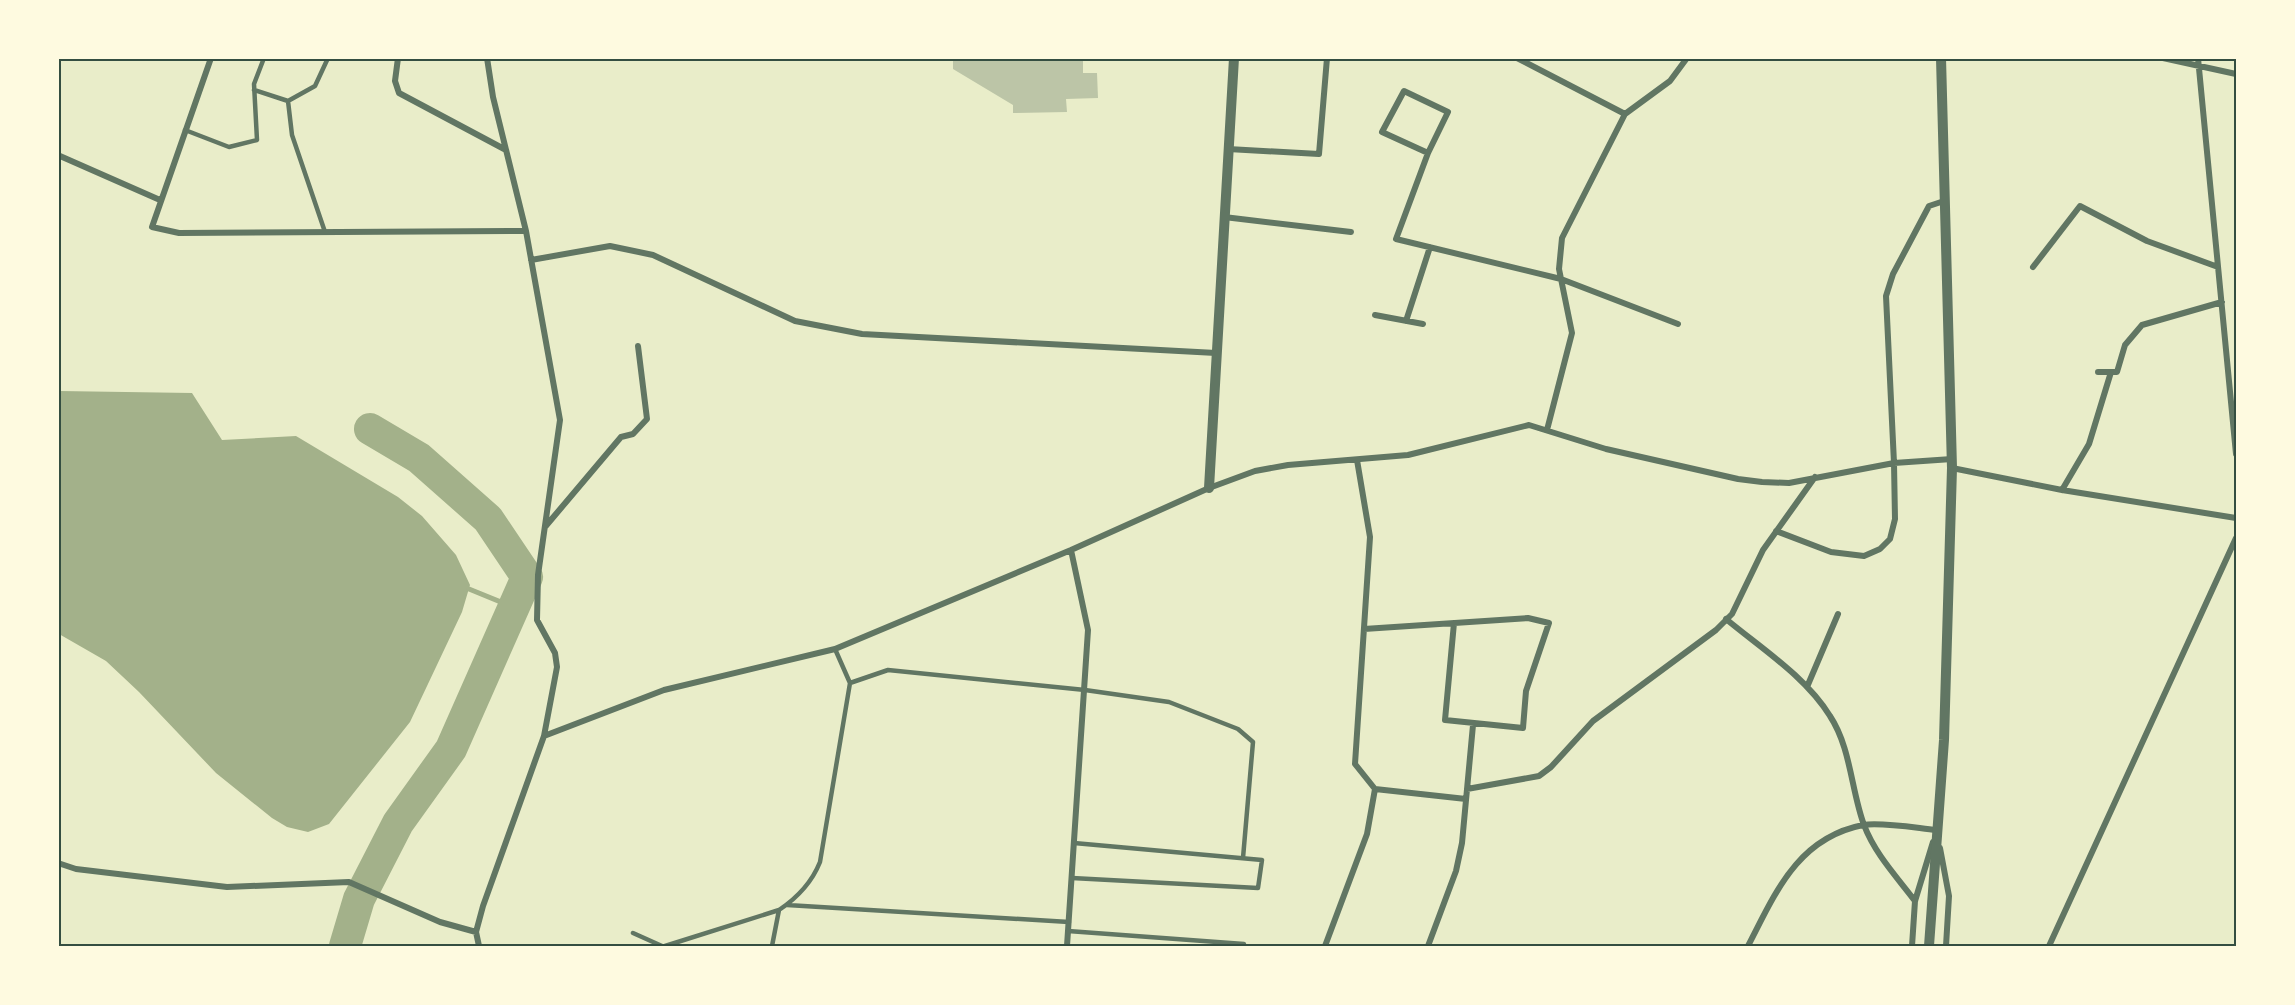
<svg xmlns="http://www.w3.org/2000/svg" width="2295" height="1005" font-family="'Open Sans',sans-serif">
<rect width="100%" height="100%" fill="#e9edc9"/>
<path fill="#a3b18a" d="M59 391 192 393 222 440 296 436 398 497 422 516 456 555 470 585 462 612 410 722 329 824 308 832 287 827 272 818 216 773 139 692 106 661 59 634Z"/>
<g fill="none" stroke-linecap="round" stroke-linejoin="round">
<path stroke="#a3b18a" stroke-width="5" d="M469 589 513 607"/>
<path stroke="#a3b18a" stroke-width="32" d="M345 946 359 899 398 823 451 749 527 577 488 519 419 458 370 429"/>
</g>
<path fill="#bcc5a7" d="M953 58H1083V73H1097L1098 98 1066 99 1067 112 1013 113V105L953 69Z"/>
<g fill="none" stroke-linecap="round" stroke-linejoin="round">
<path stroke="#617663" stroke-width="4.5" d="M254 90 288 101 315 86 328 58
M288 101 292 135 325 232
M185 130 229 147 257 140 254 84 264 58
M850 683 888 670 1085 690 1169 702 1238 729 1253 742 1243 858
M1072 878 1258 888 1262 860 1074 843
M787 905 1069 922
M1068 931 1244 944V946
M633 933 662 946
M665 946 779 910C797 898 812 882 820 862L850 683 835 649
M772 946 779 910"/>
<path stroke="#617663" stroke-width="6" d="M211 58 152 227 179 233 526 231
M398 58 395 81 399 93 506 150
M1517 58 1625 114
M2163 58 2236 74
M2198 58 2236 454
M1228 149 1319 154 1327 58
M1428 153 1382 132 1404 91 1448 112 1428 153 1396 239 1561 279 1678 324
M60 156 160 200
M1224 217 1351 232
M531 260 610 246 653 255 795 321 862 334 1216 353
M2033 267 2080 206 2147 241 2218 267
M1375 315 1423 324
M1406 321 1430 247
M2098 372H2117L2125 345 2142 325 2222 302
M1547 430 1572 333 1559 269 1562 238 1625 114 1670 81 1687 58
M1357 460 1370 537 1355 764 1375 789 1466 799
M1952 468 2062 490 2236 518
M2062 490 2089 444 2111 372
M545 527 621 437 633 434 647 419 638 346
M1776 531 1831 552 1864 556 1880 549 1890 539 1895 519 1894 463 1886 296 1893 274 1929 206 1944 201
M1726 619C1762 649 1805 676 1830 716 1851 748 1851 790 1864 825 1875 854 1897 877 1915 901
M1364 629 1528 618 1549 623 1526 691 1523 728 1445 720 1454 623
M1807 687 1838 614
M544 736 664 690 835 649 1071 550 1209 488 1255 471 1288 465 1408 455 1529 425 1606 449 1738 479 1762 482 1789 483 1894 463 1952 459
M1467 789 1539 776 1551 767 1593 721 1716 630 1732 614 1763 550 1815 477
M1940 848 1949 896 1946 946
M58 863 76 869 227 887 349 882 440 922 476 932
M479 946 476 932 483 906 544 736 557 667 555 653 537 620 538 575 560 420 526 231 493 97 487 58
M1067 946 1088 630 1071 550
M1325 946 1367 834 1375 789
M1428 946 1456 871 1462 843 1473 725
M1748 946C1775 894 1797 838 1863 825 1882 822 1916 828 1936 830
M1912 946 1915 901 1933 842
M2049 946 2236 538"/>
<path stroke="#617663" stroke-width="10" d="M1209 488 1234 58
M1929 946 1944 740 1952 468 1941 58"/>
</g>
<rect width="2295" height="1005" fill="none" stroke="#fefae0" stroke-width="120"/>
<rect x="60" y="60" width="2175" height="885" fill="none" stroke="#344e41" stroke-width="2"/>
</svg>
